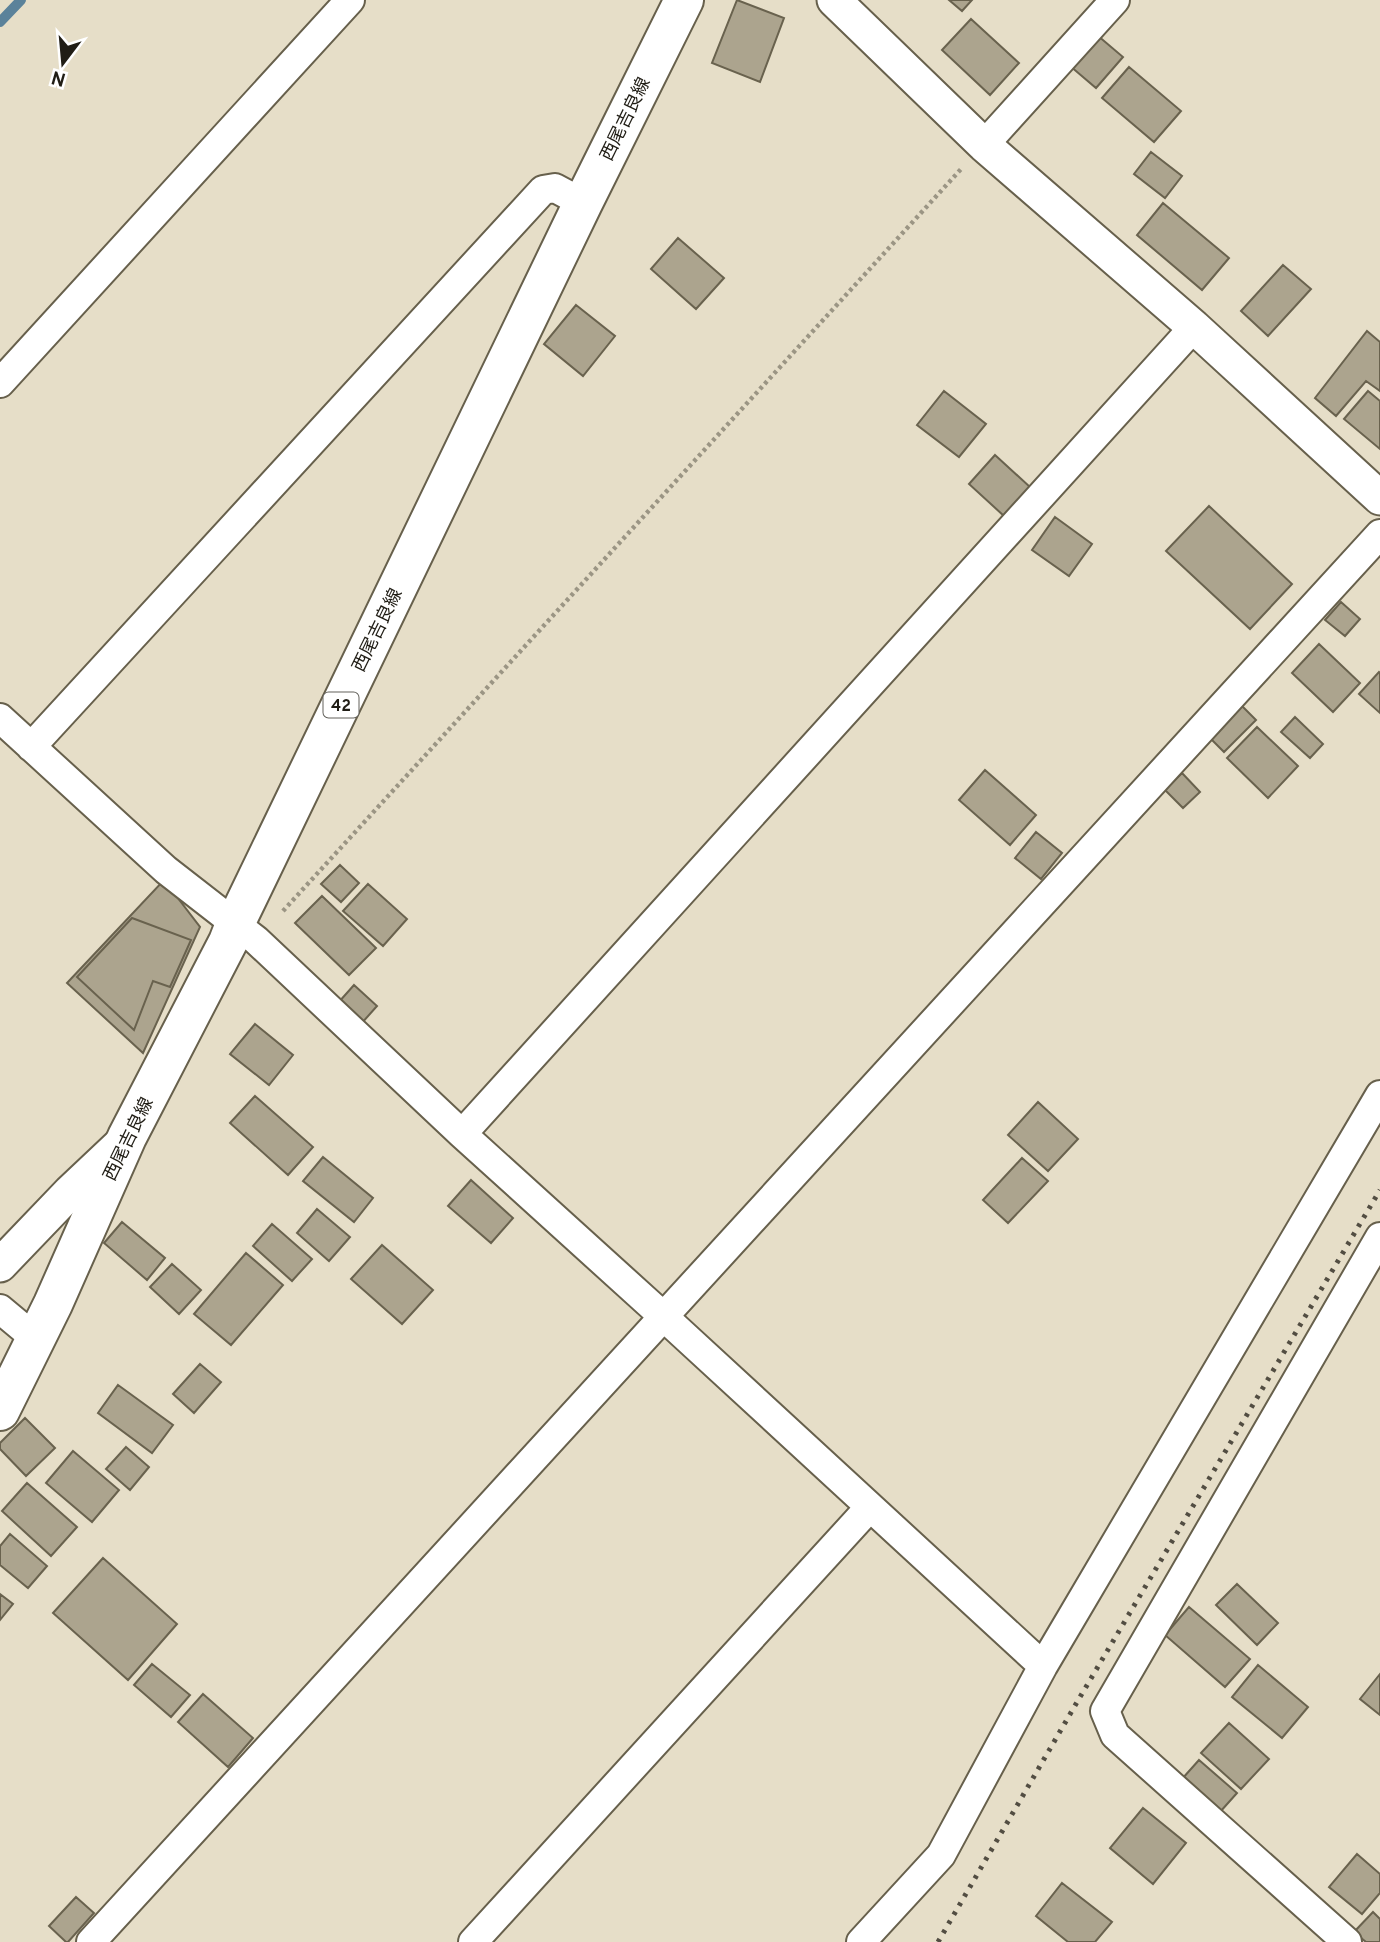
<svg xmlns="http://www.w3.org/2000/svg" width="1380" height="1942" font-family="Overpass,'Noto Sans JP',sans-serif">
<rect width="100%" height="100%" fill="#e6dec8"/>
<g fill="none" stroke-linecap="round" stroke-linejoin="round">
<path stroke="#5b829a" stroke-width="10" d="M0 22 21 0"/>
</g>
<path fill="#aca48e" stroke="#69624e" stroke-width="2" d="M737 0 784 18 760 82 712 63Z
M949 0H972L962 11Z
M971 19 1019 63 990 95 942 50Z
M1097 35 1123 57 1096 88 1070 66Z
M1129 67 1181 111 1154 142 1102 98Z
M1151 152 1182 176 1165 198 1134 174Z
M1163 203 1229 258 1202 290 1137 235Z
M678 238 724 278 696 309 651 269Z
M1283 265 1311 289 1268 336 1241 311Z
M576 305 615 336 583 376 544 344Z
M1367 331 1380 342V391L1366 381 1336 416 1315 398Z
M944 391 986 424 959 457 917 425Z
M1368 391 1380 401V449L1344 419Z
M995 455 1030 487 1004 516 969 484Z
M1209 506 1292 584 1250 629 1166 551Z
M1055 517 1092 544 1069 576 1032 550Z
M1341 602 1360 619 1345 636 1325 620Z
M1319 644 1360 683 1333 712 1292 673Z
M1379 672 1380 673V713L1359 694Z
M1242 706 1256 720 1224 752 1210 738Z
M1295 717 1323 744 1310 758 1281 732Z
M1257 727 1298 766 1268 798 1227 758Z
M985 770 1036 815 1010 845 959 800Z
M1182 773 1200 792 1183 808 1165 790Z
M1036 832 1062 853 1041 879 1015 858Z
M340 865 359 883 341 902 321 884Z
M164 880 200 927 143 1053 67 983Z
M368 884 407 919 383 946 343 911Z
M322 896 376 948 349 975 295 923Z
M132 918 191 940 170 987 153 981 134 1030 77 977Z
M354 985 377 1006 361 1024 338 1003Z
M255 1024 293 1055 269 1085 230 1054Z
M255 1096 313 1147 288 1175 230 1123Z
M1038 1102 1078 1139 1048 1171 1008 1135Z
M323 1157 373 1198 354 1222 303 1181Z
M1022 1158 1048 1181 1008 1223 983 1200Z
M471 1180 513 1218 491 1243 448 1206Z
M317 1209 350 1237 329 1261 297 1233Z
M122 1222 165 1258 147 1280 104 1243Z
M272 1224 312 1259 292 1281 253 1246Z
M382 1245 433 1290 402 1324 351 1279Z
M246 1253 283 1285 231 1345 194 1314Z
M172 1264 201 1290 179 1314 150 1287Z
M200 1364 221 1382 194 1413 173 1394Z
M118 1385 173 1425 152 1453 98 1413Z
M25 1418 55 1448 26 1476 0 1449V1443Z
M126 1447 149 1467 130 1490 106 1469Z
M73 1451 119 1490 92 1522 46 1483Z
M27 1483 77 1527 51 1556 2 1511Z
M10 1534 47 1566 28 1588 0 1565V1546Z
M103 1558 177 1624 128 1680 53 1613Z
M1237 1584 1278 1623 1257 1645 1216 1605Z
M0 1594 13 1604 0 1620Z
M1189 1607 1250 1659 1225 1687 1165 1635Z
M152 1664 190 1695 171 1717 134 1685Z
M1258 1665 1308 1707 1282 1738 1232 1697Z
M1380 1674V1715L1360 1699Z
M203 1694 253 1738 228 1767 178 1722Z
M1229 1723 1269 1759 1241 1789 1201 1753Z
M1199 1760 1237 1793 1220 1812 1182 1779Z
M1143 1808 1186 1843 1153 1884 1110 1848Z
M1357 1854 1380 1874V1893L1362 1914 1329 1887Z
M1062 1883 1112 1922 1095 1942H1068L1036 1916Z
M76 1897 94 1913 68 1942H66L49 1926Z
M1373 1912 1380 1919V1942H1366L1354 1932Z"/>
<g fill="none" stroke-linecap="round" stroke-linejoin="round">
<defs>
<path id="minor" d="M984 145 1115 0
M0 383 350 0
M0 718 166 870 256 940 462 1134 664 1317 1043 1666
M31 747 543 190 555 188 583 203
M462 1134 1194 327
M0 1309 36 1339
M91 1942 1380 534
M473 1942 870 1507
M861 1942 941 1855 1043 1666 1380 1095
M1347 1942 1115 1735 1105 1711 1380 1237"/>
<path id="tertiary" d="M834 0 984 145 1194 327 1380 498
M0 1265 70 1192 123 1142"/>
<path id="primary" d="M0 1411 53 1304 127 1137 228 942 235 924 583 203 684 0"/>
</defs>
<use href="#minor" stroke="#67604c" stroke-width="32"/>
<use href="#tertiary" stroke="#67604c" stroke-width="37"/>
<use href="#primary" stroke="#67604c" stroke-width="42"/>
<path stroke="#9b9584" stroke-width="4.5" stroke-dasharray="3.5 3.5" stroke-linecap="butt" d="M283 911 962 168"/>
<use href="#minor" stroke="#fff" stroke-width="28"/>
<use href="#tertiary" stroke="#fff" stroke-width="33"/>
<use href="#primary" stroke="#fff" stroke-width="38"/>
<path stroke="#524d42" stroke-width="5" stroke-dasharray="3.5 7" stroke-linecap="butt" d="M938 1942 1080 1697 1380 1190"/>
</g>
<g text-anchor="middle" stroke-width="7" stroke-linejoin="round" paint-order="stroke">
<rect fill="#fff" stroke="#63615b" stroke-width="2" x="323.5" y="692.5" width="35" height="25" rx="5"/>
<g font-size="16" font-weight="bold" fill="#201d15">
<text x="341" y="711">42</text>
</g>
<g font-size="18" fill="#201d15" stroke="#fff">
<text transform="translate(625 119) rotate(-64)" y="6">西尾吉良線</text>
<text transform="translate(377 630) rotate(-64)" y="6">西尾吉良線</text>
<text transform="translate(128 1139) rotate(-64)" y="6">西尾吉良線</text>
</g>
</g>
<g transform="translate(63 63) rotate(196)" stroke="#ffffff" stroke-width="5" paint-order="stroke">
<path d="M0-5L12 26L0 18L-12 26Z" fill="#201d15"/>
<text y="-10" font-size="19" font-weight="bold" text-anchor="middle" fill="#201d15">N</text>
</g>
</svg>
